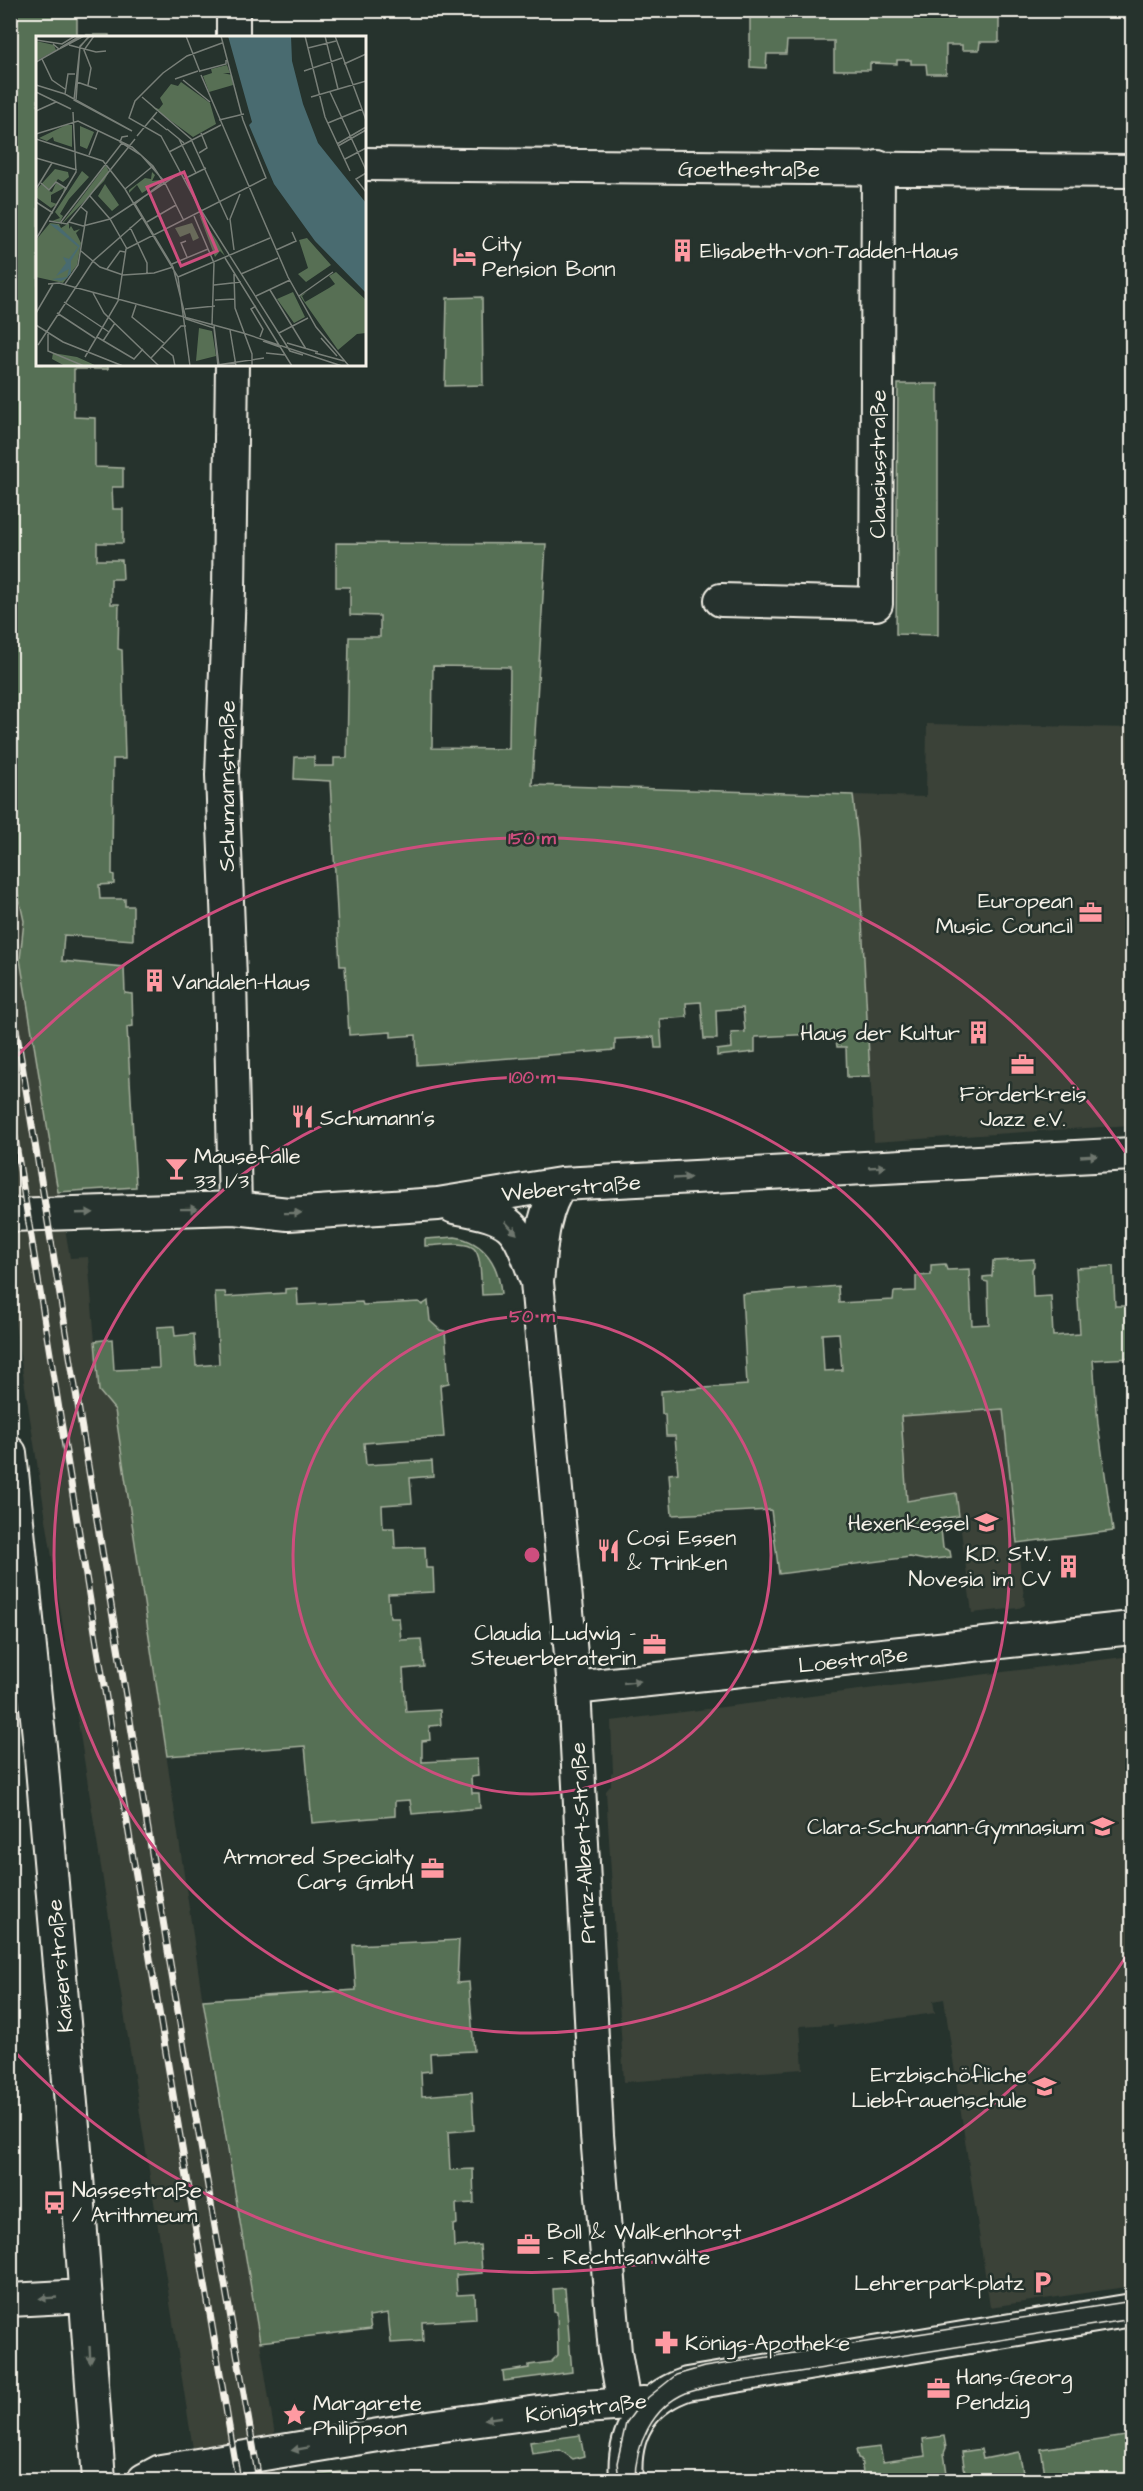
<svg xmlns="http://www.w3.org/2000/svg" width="1143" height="2491" font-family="'Architects Daughter',sans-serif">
<rect width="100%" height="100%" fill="#26332d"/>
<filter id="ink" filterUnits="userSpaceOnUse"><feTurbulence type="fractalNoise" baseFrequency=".0167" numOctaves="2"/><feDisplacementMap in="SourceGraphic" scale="12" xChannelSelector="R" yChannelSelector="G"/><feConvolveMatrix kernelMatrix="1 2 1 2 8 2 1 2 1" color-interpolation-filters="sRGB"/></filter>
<g filter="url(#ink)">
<path fill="#3b4239" d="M927 724 1132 728V1125L874 1142 858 842 853 795 926 797Z
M10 857 24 921 20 959 70 1258 88 1257 99 1391 115 1409 213 2070 260 2342 282 2480H198L11 1298Z
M1003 1409 1010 1486 1025 1605 1019 1608 972 1613 956 1493 907 1501 901 1415Z
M1132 1656V2286L990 2307 944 1999 933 2001 935 2013 833 2027V2024L800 2026 803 2069 624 2082 606 1791 611 1785V1773L613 1772 611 1721Z"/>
<path fill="#576f54" stroke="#a6b09e" stroke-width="1.5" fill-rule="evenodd" d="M46 11V13H77V35H109V38H38V364L108 365V369H74V417L95 418V467L123 468V487H112L113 509H123V543H97V560H122L123 579H111V604H119L118 649 122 650 125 759H113L112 874 114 875V884L99 885 100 899H125V906H133V940L64 935 62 961 124 967 125 993 132 994 133 1026 127 1027 136 1187 58 1192 20 959 24 921 10 857V11Z
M750 11H999V42H980L979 50H962V45H946V74H927L926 64H911V60H897V64L870 63V70H834V41H787L786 54H767L766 68 750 67Z
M482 297 483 385 445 386 447 298Z
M898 384H938V635L896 634Z
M336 543 546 544 532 785 853 795 858 842 870 1076 847 1077 846 1047H837L835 1033 755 1037V1052L717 1056V1050L732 1048 731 1033 745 1032 743 1008 716 1010 717 1039H704L701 1002 686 1003 687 1017 660 1019 662 1048H655L654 1037 615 1039V1050L417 1065 416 1035 391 1037V1032L349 1035 345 966H340L330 781 294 779 295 757H314V766H334V758H347L349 637H380V616L350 615V587H336ZM433 666 510 667 509 749 432 748Z
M455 1237C485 1242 499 1265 501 1294L482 1295C479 1239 481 1242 425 1246V1239Z
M1034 1259V1266L1032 1269 1033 1297 1051 1296 1053 1336 1080 1334 1076 1268 1113 1266 1115 1306H1132V1358L1093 1360 1098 1424 1113 1531 1017 1543 1003 1409 901 1416 907 1501 956 1493 959 1516 940 1519 943 1548 950 1551 951 1557 925 1560 910 1557 779 1574 771 1510 672 1515 669 1474 678 1473 675 1436H666L665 1414H662L661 1391 747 1385 742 1294 838 1286 839 1303 893 1300 894 1292 916 1291V1276L931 1275V1265L945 1264 947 1270 969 1269 972 1325 989 1324 988 1282 983 1281V1277L992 1276 993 1261ZM839 1333 842 1370 824 1371 822 1334Z
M297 1288 298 1305 362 1302 363 1305 419 1302 422 1305 428 1301 430 1321 440 1330 445 1331 449 1383 440 1385 444 1437 364 1443 366 1465 432 1461 433 1476 410 1478 412 1503 382 1505 383 1528H394L395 1548 425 1547 426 1568H433L434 1592 388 1594 390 1618H399L401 1640 421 1639 424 1667 403 1669 406 1712 440 1710 441 1725 429 1726 430 1740 422 1741V1762L477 1759 478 1776 471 1777 472 1793H479L480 1808 412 1814 410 1800 395 1801V1816L312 1823 305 1746 167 1756 115 1410 99 1391 95 1341 112 1339 114 1370 159 1368 157 1327 174 1326 175 1336 194 1334 196 1366 219 1364 215 1292H225L226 1297 285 1293V1289Z
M459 1940 457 1983 469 1982 474 2051 430 2053 431 2071 421 2072 422 2096 472 2092 474 2130 448 2132 450 2170 473 2169 474 2203 456 2204 457 2224 453 2225 454 2247 480 2245 482 2273 456 2275 457 2295 475 2294 476 2319 422 2322 423 2341 391 2343 388 2313 369 2316 371 2329 260 2342 203 2000 356 1990 353 1945Z
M565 2288 572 2372 504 2381 503 2372 529 2368V2365L551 2362 558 2355 557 2312 554 2311 553 2289Z
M580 2435 584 2456 573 2459 560 2450 532 2454 530 2442Z
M1132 2435V2480H966L962 2452 981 2449 983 2459 1019 2452 1024 2477 1045 2474 1041 2449Z
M944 2436 946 2448 944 2453 948 2480H864L861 2459 858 2458 856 2450 880 2447 883 2462 925 2456 923 2439Z
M347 2471 349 2480H301L300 2477Z"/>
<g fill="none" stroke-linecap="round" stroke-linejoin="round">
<defs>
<path id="minor" d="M233 10V38
M364 164 1132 171
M232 364 229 590 222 775 230 978 235 1208
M721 600 876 604 878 167
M561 1184C541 1213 541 1248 537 1282L574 1688 597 2135 615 2352 624 2404
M454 1207C514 1218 516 1222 536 1279
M10 1215 235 1208 288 1214 438 1204 561 1184 1132 1154
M10 1453 41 1756 75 2150 99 2480
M574 1688 1132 1628
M10 2300 85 2296
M144 2480 161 2471 421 2428 568 2408 644 2403
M626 2480C622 2434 642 2399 687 2384L1132 2310"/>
</defs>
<use href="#minor" stroke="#f4f1e8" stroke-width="36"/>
<use href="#minor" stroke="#26332d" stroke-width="32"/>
<path stroke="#f4f1e8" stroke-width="1.5" d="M619 2480 617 2463 626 2423 641 2403 676 2375 704 2367 794 2353 1132 2301
M635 2480C635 2446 652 2407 686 2393 696 2390 707 2387 717 2385L1132 2319"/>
<defs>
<path id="rail" d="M10 992 186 2060 259 2480
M10 1107 98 1650 238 2480"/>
</defs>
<use href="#rail" stroke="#f4f1e8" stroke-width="7"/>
<use href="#rail" stroke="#26332d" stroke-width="4.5" stroke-dasharray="14" stroke-linecap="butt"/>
</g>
<defs><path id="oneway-solid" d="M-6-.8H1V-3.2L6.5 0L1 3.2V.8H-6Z" transform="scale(1.5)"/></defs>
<g fill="#6e766e">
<use href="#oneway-solid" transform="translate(1089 1156) rotate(-3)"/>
<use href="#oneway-solid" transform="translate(877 1167) rotate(-3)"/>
<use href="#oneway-solid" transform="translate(682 1178) rotate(-3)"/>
<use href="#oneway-solid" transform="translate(189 1209) rotate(-1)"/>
<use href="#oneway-solid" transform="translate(85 1213) rotate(-2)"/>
<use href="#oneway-solid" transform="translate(293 1213) rotate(-1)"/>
<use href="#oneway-solid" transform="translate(511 1228) rotate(46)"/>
<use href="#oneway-solid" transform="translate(632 1682) rotate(-6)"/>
<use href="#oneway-solid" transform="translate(48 2298) rotate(177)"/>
<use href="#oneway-solid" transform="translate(90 2355) rotate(87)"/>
<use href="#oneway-solid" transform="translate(493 2418) rotate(172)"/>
<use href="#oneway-solid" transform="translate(300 2449) rotate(170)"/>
</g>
</g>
<g fill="none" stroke="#ce4e7e" stroke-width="3">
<circle cx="532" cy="1555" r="239"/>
<circle cx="532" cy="1555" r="478"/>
<path d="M1130 1951A717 717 0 0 1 12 2049M12 1061A717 717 0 0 1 1130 1159"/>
</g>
<defs>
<symbol id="building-bare" viewBox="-9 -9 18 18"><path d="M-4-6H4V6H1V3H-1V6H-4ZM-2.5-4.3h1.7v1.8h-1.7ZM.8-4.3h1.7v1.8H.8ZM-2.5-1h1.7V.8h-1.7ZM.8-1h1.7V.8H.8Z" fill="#ff9aa2" stroke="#26332d" stroke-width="2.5" paint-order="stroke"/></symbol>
<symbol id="hotel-bare" viewBox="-9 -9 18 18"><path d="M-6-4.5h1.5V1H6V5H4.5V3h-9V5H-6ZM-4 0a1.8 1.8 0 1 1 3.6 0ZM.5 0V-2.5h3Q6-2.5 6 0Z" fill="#ff9aa2" stroke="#26332d" stroke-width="2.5" paint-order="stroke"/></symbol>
<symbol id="office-bare" viewBox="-9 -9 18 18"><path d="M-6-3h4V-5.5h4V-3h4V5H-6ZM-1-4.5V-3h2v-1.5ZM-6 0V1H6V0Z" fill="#ff9aa2" stroke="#26332d" stroke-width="2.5" paint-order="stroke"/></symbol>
<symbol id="restaurant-bare" viewBox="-9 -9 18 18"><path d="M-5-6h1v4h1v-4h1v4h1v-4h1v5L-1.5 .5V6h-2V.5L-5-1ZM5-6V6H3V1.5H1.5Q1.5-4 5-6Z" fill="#ff9aa2" stroke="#26332d" stroke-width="2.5" paint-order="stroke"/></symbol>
<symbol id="bar-bare" viewBox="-9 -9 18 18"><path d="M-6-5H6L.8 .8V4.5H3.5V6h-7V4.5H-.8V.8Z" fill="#ff9aa2" stroke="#26332d" stroke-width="2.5" paint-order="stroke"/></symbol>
<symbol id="school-bare" viewBox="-9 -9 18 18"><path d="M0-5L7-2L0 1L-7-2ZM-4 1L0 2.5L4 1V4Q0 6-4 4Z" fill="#ff9aa2" stroke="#26332d" stroke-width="2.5" paint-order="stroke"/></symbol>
<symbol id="bus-bare" viewBox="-9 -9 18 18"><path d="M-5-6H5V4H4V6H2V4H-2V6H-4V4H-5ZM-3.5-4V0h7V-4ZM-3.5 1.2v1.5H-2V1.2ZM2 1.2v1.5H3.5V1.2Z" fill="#ff9aa2" stroke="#26332d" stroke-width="2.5" paint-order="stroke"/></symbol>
<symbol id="parking-bare" viewBox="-9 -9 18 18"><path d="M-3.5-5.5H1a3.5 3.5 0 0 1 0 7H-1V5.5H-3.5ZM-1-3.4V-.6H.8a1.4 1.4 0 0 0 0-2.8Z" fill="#ff9aa2" stroke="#26332d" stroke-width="2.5" paint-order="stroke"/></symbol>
<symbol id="pharmacy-bare" viewBox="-9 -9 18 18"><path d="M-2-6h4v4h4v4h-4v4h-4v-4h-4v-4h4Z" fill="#ff9aa2" stroke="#26332d" stroke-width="2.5" paint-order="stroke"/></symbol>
<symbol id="sight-bare" viewBox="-9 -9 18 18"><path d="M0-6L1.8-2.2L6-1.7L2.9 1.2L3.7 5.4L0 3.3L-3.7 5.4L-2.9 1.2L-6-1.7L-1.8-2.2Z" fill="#ff9aa2" stroke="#26332d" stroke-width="2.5" paint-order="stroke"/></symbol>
</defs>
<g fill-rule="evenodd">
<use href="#building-bare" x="666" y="234" width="33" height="33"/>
<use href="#hotel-bare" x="448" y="240" width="33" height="33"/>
<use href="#office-bare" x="1074" y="896" width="33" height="33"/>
<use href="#building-bare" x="138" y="964" width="33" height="33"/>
<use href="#building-bare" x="962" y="1016" width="33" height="33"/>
<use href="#office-bare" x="1006" y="1048" width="33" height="33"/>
<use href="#restaurant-bare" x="286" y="1100" width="33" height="33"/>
<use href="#bar-bare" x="160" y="1152" width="33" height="33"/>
<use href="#school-bare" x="970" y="1506" width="33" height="33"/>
<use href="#restaurant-bare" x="592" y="1534" width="33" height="33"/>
<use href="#building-bare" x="1052" y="1550" width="33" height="33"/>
<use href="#office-bare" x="638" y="1628" width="33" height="33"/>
<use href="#school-bare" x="1086" y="1810" width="33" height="33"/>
<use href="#office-bare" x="416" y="1852" width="33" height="33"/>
<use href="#school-bare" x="1028" y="2070" width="33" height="33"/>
<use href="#bus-bare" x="38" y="2186" width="33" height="33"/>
<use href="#office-bare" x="512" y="2228" width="33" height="33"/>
<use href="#parking-bare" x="1026" y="2266" width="33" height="33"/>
<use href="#pharmacy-bare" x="650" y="2326" width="33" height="33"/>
<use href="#office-bare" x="922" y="2372" width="33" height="33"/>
<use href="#sight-bare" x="278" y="2398" width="33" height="33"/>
</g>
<g text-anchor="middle" stroke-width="5" stroke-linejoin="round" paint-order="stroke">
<g font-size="22" fill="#f4f1e8" stroke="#26332d">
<text x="749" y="176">Goethestraße</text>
<text transform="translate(877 464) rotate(-90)" y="8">Clausiusstraße</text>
<text transform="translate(226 786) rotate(-90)" y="8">Schumannstraße</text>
<text transform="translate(571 1187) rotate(-5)" y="8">Weberstraße</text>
<text transform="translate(853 1659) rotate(-6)" y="8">Loestraße</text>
<text transform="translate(582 1843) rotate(-93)" y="8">Prinz-Albert-Straße</text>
<text transform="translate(59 1966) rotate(-95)" y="8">Kaiserstraße</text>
<text transform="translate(586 2407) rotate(-7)" y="8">Königstraße</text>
</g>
<g font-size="22" fill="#f4f1e8" stroke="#26332d" text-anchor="start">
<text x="482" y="251">City<tspan x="482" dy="25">Pension Bonn</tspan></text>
<text x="700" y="258">Elisabeth-von-Tadden-Haus</text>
<text x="1073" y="908" text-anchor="end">European<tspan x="1073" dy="25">Music Council</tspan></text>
<text x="172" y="989">Vandalen-Haus</text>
<text x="960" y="1040" text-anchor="end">Haus der Kultur</text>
<text x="1023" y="1101" text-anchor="middle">Förderkreis<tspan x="1023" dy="25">Jazz e.V.</tspan></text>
<text x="320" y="1125">Schumann’s</text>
<text x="194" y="1163">Mausefalle<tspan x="194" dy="25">33 1/3</tspan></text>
<text x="969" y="1530" text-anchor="end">Hexenkessel</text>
<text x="627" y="1545">Cosi Essen<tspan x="627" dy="25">&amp; Trinken</tspan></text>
<text x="1051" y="1561" text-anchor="end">K.D. St.V.<tspan x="1051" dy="25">Novesia im CV</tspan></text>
<text x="636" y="1640" text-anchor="end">Claudia Ludwig -<tspan x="636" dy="25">Steuerberaterin</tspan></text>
<text x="1084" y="1834" text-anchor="end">Clara-Schumann-Gymnasium</text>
<text x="414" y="1864" text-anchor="end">Armored Specialty<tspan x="414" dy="25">Cars GmbH</tspan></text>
<text x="1027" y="2082" text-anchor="end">Erzbischöfliche<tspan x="1027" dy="25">Liebfrauenschule</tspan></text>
<text x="72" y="2197">Nassestraße<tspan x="72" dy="25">/ Arithmeum</tspan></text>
<text x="547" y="2239">Boll &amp; Walkenhorst<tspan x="547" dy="25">- Rechtsanwälte</tspan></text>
<text x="1024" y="2290" text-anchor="end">Lehrerparkplatz</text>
<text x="685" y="2350">Königs-Apotheke</text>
<text x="956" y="2384">Hans-Georg<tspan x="956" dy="25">Pendzig</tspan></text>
<text x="313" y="2410">Margarete<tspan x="313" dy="25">Philippson</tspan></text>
</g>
</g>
<g transform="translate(36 36)">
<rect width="330" height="330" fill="#26332d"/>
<path d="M0 5 18 9 20 14 0 25ZM191 29 194 37H187L196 39 197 49 173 56 167 40 176 37 175 33ZM145 46 174 67 180 88 157 101 116 71 123 73 127 68 124 62 135 48 142 50ZM30 89H36V111L18 105 17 101 11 105 3 102ZM44 90 58 96 51 113 44 110ZM70 129 73 136 68 145 24 190ZM19 133 32 136 33 141 27 146 22 143 13 155 16 156 20 147 29 152 32 149 27 157 28 152 15 159V166L21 168 15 172 0 161V154ZM46 135 53 141 33 163 24 178 27 180 24 186 16 185 24 182 19 176ZM116 136 119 139 116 145 124 144 121 148 106 157 101 149 93 157V154L109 142 115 143ZM69 148 83 169 76 175 62 160ZM163 178 181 205 189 220 184 215 179 221ZM14 187 23 188 25 192 33 187V193L35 190 38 195 44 193 40 197 45 207 41 229 27 247 0 241V204ZM156 187 163 202 157 205 154 197 144 201 139 192ZM271 202 295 229 270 246 262 238 272 232 263 204ZM300 236 330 264V297L321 298 302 314 264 260 271 256 266 260 269 266 293 252 299 248 293 240ZM257 256 269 281 258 287 241 263ZM163 292 176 295 180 320 160 325ZM17 317 41 321 61 330H29L16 323Z" fill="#576f54"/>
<path d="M192 0H255L256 25 267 68 282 107 330 167V257L279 205 238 148 213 89 216 86ZM14 188 21 189 44 210 35 225V237L31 242 25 245 16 243 31 241 33 233 20 240 30 227 27 221 33 223 42 211Z" fill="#496b70"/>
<path fill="none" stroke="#787f78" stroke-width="1.5" d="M53 0 44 11 38 64 96 95M150 0 164 36M269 0 289 81 314 135M289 0 302 53M299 0 330 84M0 4 26 8 39 0M186 7 151 20 127 37 99 65 93 82 125 100 163 171 254 315 267 319M17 8 23 13 48 0M33 9 60 16 70 15M24 12 44 0M272 12 300 5M6 23 16 44 29 53M0 26 23 13M308 28 330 18M164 35 190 28V24M268 35 306 22M165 39 252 241 280 291 313 330M139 43 162 35M147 44 174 66M41 46 61 53M0 49 29 58 96 95M52 49 55 32 48 14 58 0M0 56 35 73M294 56 330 134M29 58 32 38H39M106 61 155 103 192 184M275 61 330 45M40 64 44 10 54 0M0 75 20 66M116 82 131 94M183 84 208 78M292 87 326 73M131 93 148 107M0 98 42 85 96 111 117 130 128 147M92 100 86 101 84 106 105 119 128 145 99 168 137 231 150 283 178 292 182 330M101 100 121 76M0 103 67 125 89 153 142 241 154 330M143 103 160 137M301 108 330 91M302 110 330 94M133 116 185 89M163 117 171 112 165 97M53 119 62 95M0 122 41 134M309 123 330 112M330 137 320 143 330 156M148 143 170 132M5 147 13 154 20 146 31 153M129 147 148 185M0 153 16 127M89 153 117 130M54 160 74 183 91 213M0 166 17 177M158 180 178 227 176 289M13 185 31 188 99 103M33 186 47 190 74 183 144 137M111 186 140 169M24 187 86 107M94 191 111 227V237M0 203 40 136 37 76M150 205 145 207 151 221M198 214 194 183 204 158M240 214 260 205 256 196M45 215 64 231 87 239 118 237 137 231M189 222 256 330M136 228 172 213M71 233 84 215 89 216M198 238 199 272 216 318V330M205 238 242 222M142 241 234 202M12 248 23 247 207 297 306 330M29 248 42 229 51 176 45 171M178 249 205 246M234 254 270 313M57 257 68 277 123 330M220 260 254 244M263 260 297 236M179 264 199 263M28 266 73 296M100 269 96 281 129 308M220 270 215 273 227 293 224 301M149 273 179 270M0 277 17 248M21 277 59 302M0 289 27 306 87 330M178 290 183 330M194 294 200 330M243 297 272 282M12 298V315L48 330M61 301 98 323 107 313M285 302 301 320M67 305 79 287M227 305 244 311M251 307 282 316M2 309 57 225 107 181M125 310 137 320 139 330M230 317 249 319M279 317 308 325M49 321 82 265 90 213 230 142 207 84 185 0M115 322 145 290H150M174 330 228 322"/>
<path fill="#ce4e7e" fill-opacity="0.15" stroke="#ce4e7e" stroke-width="3" d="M148 136 181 215 145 230 111 151Z"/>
<rect width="330" height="330" fill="none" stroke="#f4f1e8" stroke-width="3"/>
</g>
<circle cx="532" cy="1555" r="9" fill="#ce4e7e" stroke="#26332d" stroke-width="3"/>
<g font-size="18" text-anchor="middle" font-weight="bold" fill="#ce4e7e" stroke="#26332d" stroke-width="5" stroke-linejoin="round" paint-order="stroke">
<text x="532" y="844">150 m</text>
<text x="532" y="1083">100 m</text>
<text x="532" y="1322">50 m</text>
</g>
<rect width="1143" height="2491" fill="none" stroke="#26332d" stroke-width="36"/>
<rect x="18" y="18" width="1107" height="2455" fill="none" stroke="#f4f1e8" stroke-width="2" filter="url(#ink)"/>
</svg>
